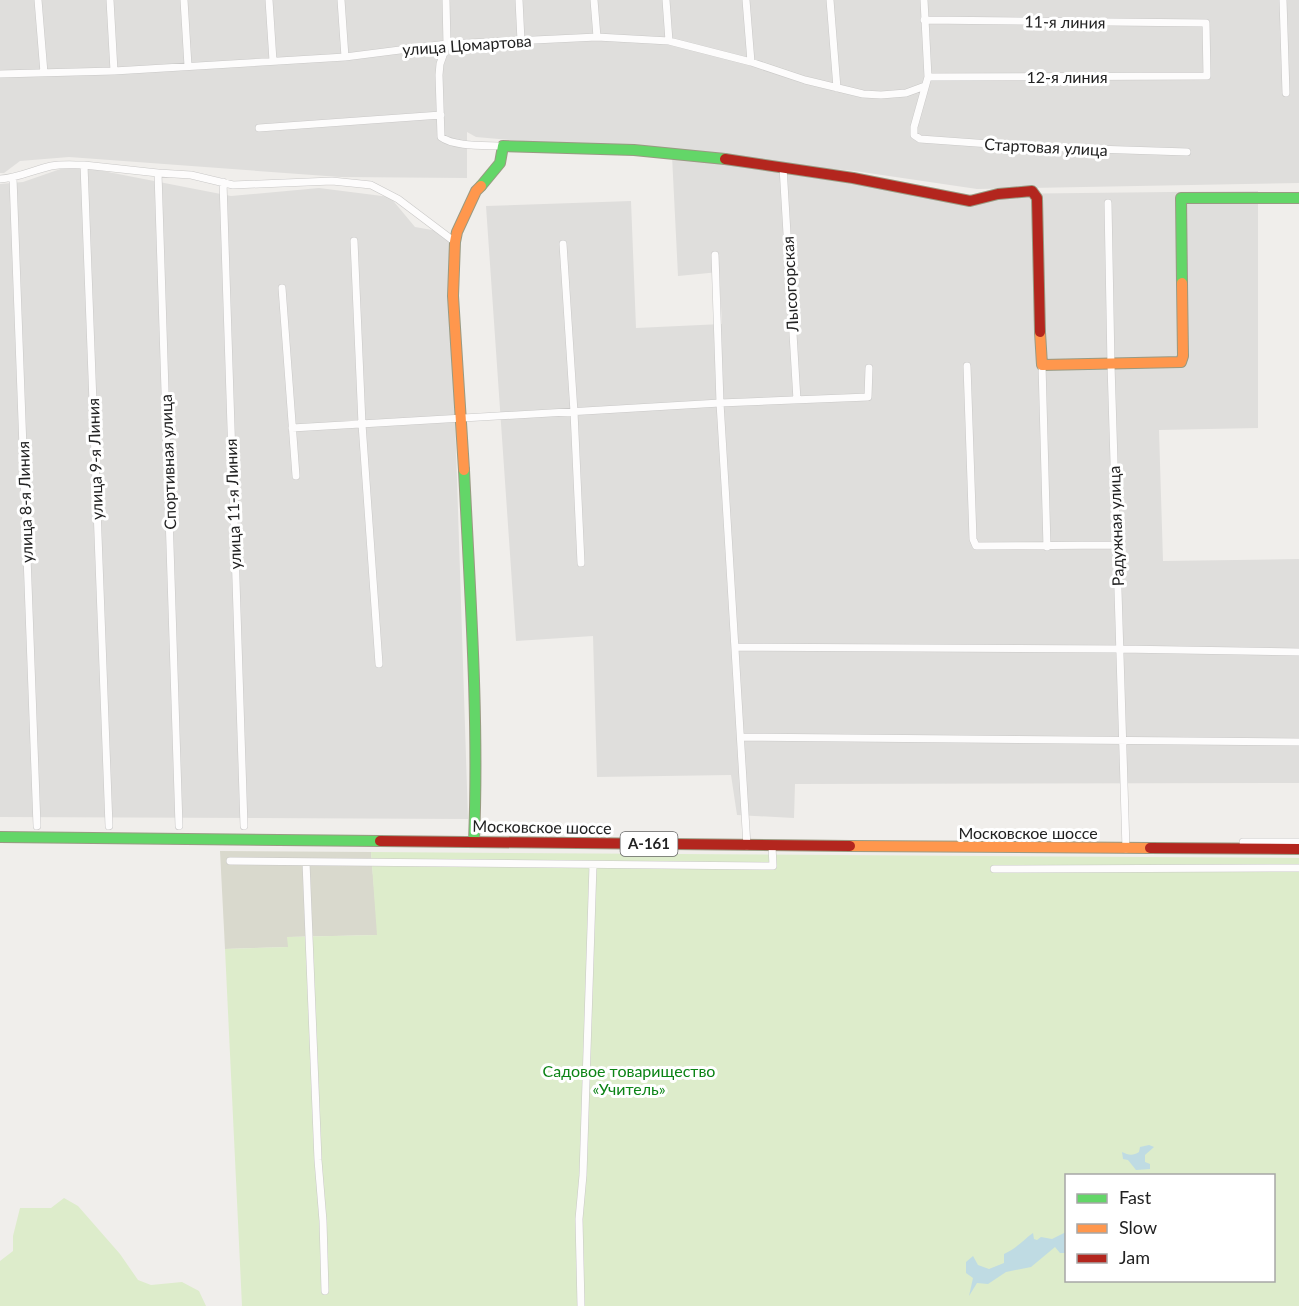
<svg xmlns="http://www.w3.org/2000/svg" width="1299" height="1306" font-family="Lato,sans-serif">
<rect width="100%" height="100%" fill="#f0eeeb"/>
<path fill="#dfdedc" d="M0 0H1299V183L977 189 855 171 476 137 467 132V178L340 177 69 157 20 161 4 173H0Z
M672 156 968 202 999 194 1258 191V428L1159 430 1163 561 1299 559V783L795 784 794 818 737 815 731 775 597 777 593 636 516 641 486 206 631 201 636 328 722 324 719 272 678 276Z
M72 165 231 196 319 188 390 197 415 227 449 233 468 819 0 817V184L23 182Z"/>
<path fill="#d9d9cd" d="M220 851 371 852 378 935 288 937V947L225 949Z"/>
<path fill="#ddeccb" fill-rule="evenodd" d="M371 852 1299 858V1306H242L225 949 288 947 287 937 377 935ZM1066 1176H1274V1280H1066Z
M64 1198 78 1206 120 1254 138 1280 151 1285 182 1282 199 1291 206 1306H0V1261L13 1251V1236L20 1208H51Z"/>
<path fill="#bfdbe3" d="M1149 1145 1154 1147 1145 1155V1162L1150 1164V1169L1136 1170 1128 1160 1123 1159 1122 1152C1128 1155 1133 1156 1139 1152L1140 1147Z
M1066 1232V1253H1060L1055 1247 1031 1267 1006 1272 988 1284 977 1283 969 1296 973 1278 966 1273V1262L973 1256 978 1265 989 1269 1004 1263V1254C1016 1249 1023 1240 1033 1233L1034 1239 1037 1240 1041 1237 1052 1239Z"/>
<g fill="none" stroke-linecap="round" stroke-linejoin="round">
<defs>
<path id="street" d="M38 0 44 73
M110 0 114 71
M184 0 188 66
M269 0 273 61
M341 0 345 57
M446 0 447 44 440 64 439 75 441 137C454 147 486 145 503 146
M519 0 521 41
M594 0 597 37
M666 0 669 41
M746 0 751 62
M830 0 837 88
M924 0 928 77 914 127V135L920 139 1032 147 1187 152
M1283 0 1286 93
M924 20 1206 23 1207 76 928 77
M0 74 114 71 345 57 447 44 597 37 669 41 751 62 805 80 863 94 881 95 906 93 925 86
M259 128 441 115
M84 165 158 173 179 826
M783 167 797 400
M158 173 191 175 233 185 332 181 371 185 398 199 455 242
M13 178 37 826
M0 179C18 178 33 170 51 166 62 164 73 165 84 165L109 826
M223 182 244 826
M1108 203 1111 365 1126 849
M354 241 362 424 379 664
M563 244 574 412 581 563
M715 255 720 403 747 846
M282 288 296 476
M1042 365 1047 547
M967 366 973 539 976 546 1117 545
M292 428 720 403 868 397 869 368
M735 647 1120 649 1299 652
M741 737 1299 742
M1243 842H1299
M230 861 773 866 772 846
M306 862 318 1160 323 1221 325 1291
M994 869 1299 868
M581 1306 579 1219 583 1175 593 865"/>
<path id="fast" d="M481 186 500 163 503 146 634 150 725 159
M1182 283 1181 198H1299
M464 470C470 593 479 718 474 841
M0 837 380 841"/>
<path id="slow" d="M1040 332 1042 365 1181 362 1183 356 1182 283
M464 470 453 296 455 242 457 232 476 191 481 186
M850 846 1150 848"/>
<path id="jam" d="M725 159 853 178 970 201 998 194 1032 191 1037 198 1040 332
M380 841 850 846
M1150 848 1299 849"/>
</defs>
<use href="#street" stroke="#c9c8c7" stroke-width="8"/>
<use href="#fast" stroke="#999a82" stroke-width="12"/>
<use href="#slow" stroke="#999a82" stroke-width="12"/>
<use href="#jam" stroke="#999a82" stroke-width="12"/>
<use href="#street" stroke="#fdfcfc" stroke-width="7"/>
<use href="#fast" stroke="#63d668" stroke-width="10"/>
<use href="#slow" stroke="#ff974d" stroke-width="10"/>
<use href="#jam" stroke="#b3261e" stroke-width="10"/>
</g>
<g text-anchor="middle" stroke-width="6" stroke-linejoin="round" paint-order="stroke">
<rect fill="#fff" stroke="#646464" stroke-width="1.5" x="620.5" y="832" width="57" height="24" rx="4.5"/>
<g font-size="15" font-weight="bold" fill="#222">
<text x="649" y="849">А-161</text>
</g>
<g font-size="16" fill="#222" stroke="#fff">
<text transform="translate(1065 22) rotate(1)" y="6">11-я линия</text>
<text transform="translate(467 45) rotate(-4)" y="6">улица Цомартова</text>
<text x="1067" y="83">12-я линия</text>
<text transform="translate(1046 147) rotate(3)" y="6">Стартовая улица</text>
<text transform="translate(790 284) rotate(-93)" y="6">Лысогорская</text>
<text transform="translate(95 459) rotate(-92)" y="6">улица 9-я Линия</text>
<text transform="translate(168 462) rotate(-92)" y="6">Спортивная улица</text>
<text transform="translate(25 502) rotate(-92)" y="6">улица 8-я Линия</text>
<text transform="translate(233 504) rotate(-92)" y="6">улица 11-я Линия</text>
<text transform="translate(1116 526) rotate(-92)" y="6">Радужная улица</text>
<text transform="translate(542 827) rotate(1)" y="6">Московское шоссе</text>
<text x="1028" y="839">Московское шоссе</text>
</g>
<g font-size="16" fill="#0c8416" stroke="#fff">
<text x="629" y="1077">Садовое товарищество<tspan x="629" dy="18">«Учитель»</tspan></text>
</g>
</g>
<rect x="1065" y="1174" width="210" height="108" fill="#ffffff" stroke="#a7a7a7" stroke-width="1.5"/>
<rect x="1077" y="1194" width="30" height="9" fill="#63d668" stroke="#a7a7a7" stroke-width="1.5"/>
<text x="1119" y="1204" font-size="18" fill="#222222">Fast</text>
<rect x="1077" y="1224" width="30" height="9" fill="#ff974d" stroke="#a7a7a7" stroke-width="1.5"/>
<text x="1119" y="1234" font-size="18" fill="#222222">Slow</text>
<rect x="1077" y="1254" width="30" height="9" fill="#b3261e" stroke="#a7a7a7" stroke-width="1.5"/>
<text x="1119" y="1264" font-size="18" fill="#222222">Jam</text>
</svg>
